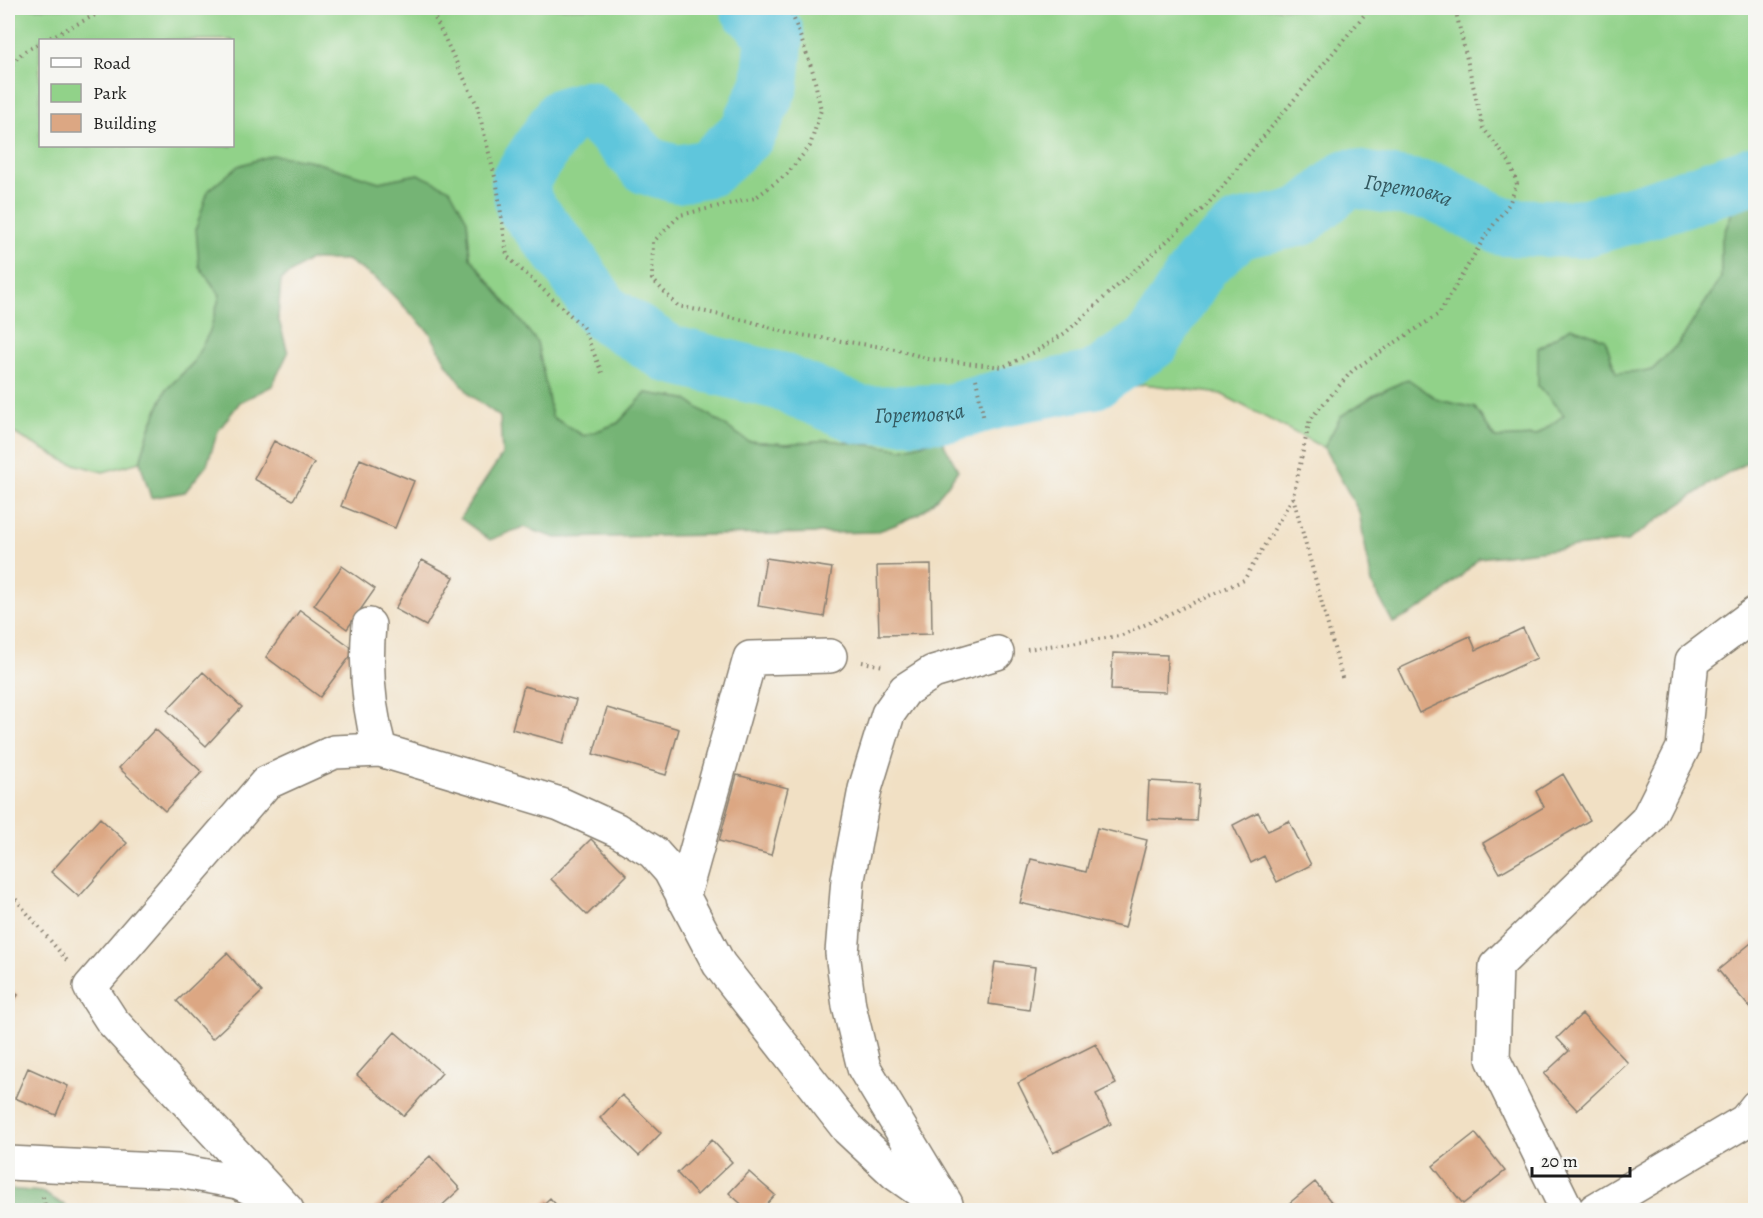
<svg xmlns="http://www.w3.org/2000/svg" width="1763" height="1218" font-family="Alegreya,serif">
<rect width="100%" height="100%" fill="#f6f6f2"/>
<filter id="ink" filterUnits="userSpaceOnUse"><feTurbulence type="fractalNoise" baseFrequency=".0167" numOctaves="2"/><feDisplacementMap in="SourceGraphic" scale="12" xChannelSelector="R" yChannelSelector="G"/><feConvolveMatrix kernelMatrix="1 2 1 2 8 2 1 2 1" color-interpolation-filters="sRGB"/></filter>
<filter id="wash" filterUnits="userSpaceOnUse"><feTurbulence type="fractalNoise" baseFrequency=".008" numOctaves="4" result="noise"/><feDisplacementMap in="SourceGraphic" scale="24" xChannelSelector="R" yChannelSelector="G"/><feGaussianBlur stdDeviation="1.35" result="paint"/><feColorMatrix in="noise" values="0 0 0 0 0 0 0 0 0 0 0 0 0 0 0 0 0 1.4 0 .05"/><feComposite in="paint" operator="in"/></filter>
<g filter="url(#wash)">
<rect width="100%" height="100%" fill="#f1e0c4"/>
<path fill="#91d289" stroke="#567752" stroke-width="1.5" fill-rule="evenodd" d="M8 8H1755V187L1734 207 1721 242V278L1680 342 1652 370 1616 374 1605 339 1538 386 1564 415 1536 436 1495 438 1475 408 1438 400 1408 379 1373 396 1341 416 1324 448 1221 394 1144 384 902 449 827 440 787 444 748 441 685 399 646 393 618 423 584 436 552 417 537 342 470 257 467 220 418 174 379 182 308 160 199 266 220 295 210 331 193 363 166 390 150 427 140 462 103 472 67 462 8 430ZM40 40H232V146H40Z"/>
<path fill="#74b475" stroke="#486848" stroke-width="1.5" d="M272 155 308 160 379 182 418 174 450 189 467 220 470 257 537 342 552 417 584 436 618 423 646 393 685 399 748 441 787 444 827 440 902 449 941 439 958 470C932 509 919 518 875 532L556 538 523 527 490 540 460 518 502 455 500 417 470 395 448 366 430 333 378 280 347 260H310L281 280 278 317 288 353 272 386 240 402 218 431 207 465 185 492 151 498 140 462 150 428 166 390 193 363 210 331 220 295 199 266 196 228 208 191 238 166Z
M1755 187V458L1713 482 1627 541 1479 558C1450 588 1432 605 1393 623L1372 584 1359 512 1324 448 1341 416 1373 396 1408 379 1438 400 1475 408 1495 438 1536 436 1564 415 1538 386V348L1571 327 1605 339 1616 373 1652 370 1680 342 1721 278V242L1734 207Z
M8 1189 42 1192 73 1210H8Z
M176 1204 235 1210H162Z"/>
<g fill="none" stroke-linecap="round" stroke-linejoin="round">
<path stroke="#5fc6dc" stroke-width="58" id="s1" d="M749 8 775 33 770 84 748 132 709 168 677 174 647 166 615 131 587 109 563 116 520 180 524 205 566 257 603 312 669 354 779 381 860 415 949 413 1018 394 1094 380 1152 341 1201 264 1239 230 1301 217 1348 178 1436 192 1503 227 1579 229 1645 211 1756 174"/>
</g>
<g id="blocks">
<path fill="#dca783" d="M274 441 314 463 293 500 254 479Z
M360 459 414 481 395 528 341 506Z
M766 558 832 568 824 617 758 606Z
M422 560 454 577 426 626 395 609Z
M931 565 932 634 879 635 877 566Z
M342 566 375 589 347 629 314 605Z
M300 610 355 650 320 697 266 657Z
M1523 628 1537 658 1419 713 1398 669 1470 636 1476 650Z
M1113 653 1167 655 1166 692 1111 690Z
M203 672 242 707 206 746 167 710Z
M524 686 576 700 564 743 512 729Z
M607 708 679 729 666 775 593 754Z
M155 729 202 772 165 811 119 768Z
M1563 774 1590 820 1500 873 1483 843 1544 807 1536 791Z
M737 775 788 788 771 855 719 841Z
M1149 781 1199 784 1196 821 1147 819Z
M1258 812 1268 831 1289 821 1311 865 1277 882 1264 856 1251 863 1233 825Z
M100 818 127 843 79 897 51 872Z
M1097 828 1147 840 1125 928 1020 903 1031 859 1086 872Z
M591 839 627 875 587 915 551 879Z
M1756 939V1015L1718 970Z
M227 953 262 992 212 1039 177 1001Z
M995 962 1035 967 1029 1010 989 1004Z
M8 988 18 995 8 1009Z
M1582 1014 1628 1063 1577 1110 1544 1074 1569 1051 1557 1038Z
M395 1032 442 1073 404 1116 357 1075Z
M1096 1044 1116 1084 1096 1094 1111 1124 1053 1153 1018 1083Z
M28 1068 68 1086 56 1115 15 1098Z
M622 1095 661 1133 639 1156 600 1118Z
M1475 1133 1505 1171 1463 1204 1433 1166Z
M712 1140 732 1162 697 1195 677 1173Z
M430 1156 460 1189 437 1210H376L374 1208Z
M749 1172 775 1195 761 1210H748L729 1193Z
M1315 1182 1338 1210H1292L1287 1205Z
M550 1198 561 1210H537Z"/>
</g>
</g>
<g filter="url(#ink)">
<use href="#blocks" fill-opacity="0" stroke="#867e70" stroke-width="1.5"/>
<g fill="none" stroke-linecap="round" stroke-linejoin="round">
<defs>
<path id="minor" d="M369 625C365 669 368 708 380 750
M683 898 750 658 830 656
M8 1163 179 1171 238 1182 269 1197
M946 1204 864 1068 849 1006 842 953 848 879 865 789 888 714 905 690 933 672 997 653
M287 1210 112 1021 90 987 266 783 334 752 380 750 560 804 617 830 653 852 670 871 719 964 848 1129 896 1174 947 1210
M1567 1210 1493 1059 1496 966 1647 820 1683 748 1692 661 1756 613
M1595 1210 1745 1121 1756 1107"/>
</defs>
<use href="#minor" stroke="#867e70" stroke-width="36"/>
<path stroke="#867e70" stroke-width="4" stroke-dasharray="1.5 4.5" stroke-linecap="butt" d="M430 8 477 105 497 185 507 256 583 327 602 373
M790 8 813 72 821 110 810 146 787 174 755 198 680 215 653 242 652 279 678 306 749 321 788 333 895 349 929 359 1003 367 1035 352 1065 333 1207 205 1370 8
M45 40 109 8
M8 68 23 52 40 43
M976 379 984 420
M1293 497 1343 681
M1027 649 1120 636 1244 580 1293 497 1310 419 1353 370 1439 314 1486 235 1509 204 1517 184 1510 163 1483 128 1455 8
M862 662 884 666
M8 890 69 963
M43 1197 46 1210"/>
<use href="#minor" stroke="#fff" stroke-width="33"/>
</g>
</g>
<g text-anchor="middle" stroke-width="4.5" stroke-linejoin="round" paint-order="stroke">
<g font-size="22" font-style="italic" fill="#33585f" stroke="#f6f6f2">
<text dy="8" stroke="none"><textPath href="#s1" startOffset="1516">Горетовка</textPath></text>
<text dy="8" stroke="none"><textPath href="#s1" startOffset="939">Горетовка</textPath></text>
</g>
</g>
<rect width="1763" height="1218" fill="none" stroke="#f6f6f2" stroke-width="30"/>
<rect x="39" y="39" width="195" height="108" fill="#f6f6f2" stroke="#9f9f9c" stroke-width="1.5"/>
<rect x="51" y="58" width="30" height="9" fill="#ffffff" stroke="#9f9f9c" stroke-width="1.5"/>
<text x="93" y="69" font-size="18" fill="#1c1c1c">Road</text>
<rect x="51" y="84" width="30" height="18" fill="#91d289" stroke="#9f9f9c" stroke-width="1.5"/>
<text x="93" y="99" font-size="18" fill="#1c1c1c">Park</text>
<rect x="51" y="114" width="30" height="18" fill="#dca783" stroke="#9f9f9c" stroke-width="1.5"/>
<text x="93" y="129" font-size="18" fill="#1c1c1c">Building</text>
<path d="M1532 1167v9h98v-9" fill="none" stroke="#1c1c1c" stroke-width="3"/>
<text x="1541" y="1167" font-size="18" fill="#1c1c1c" stroke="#f6f6f2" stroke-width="4.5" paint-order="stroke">20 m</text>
</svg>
